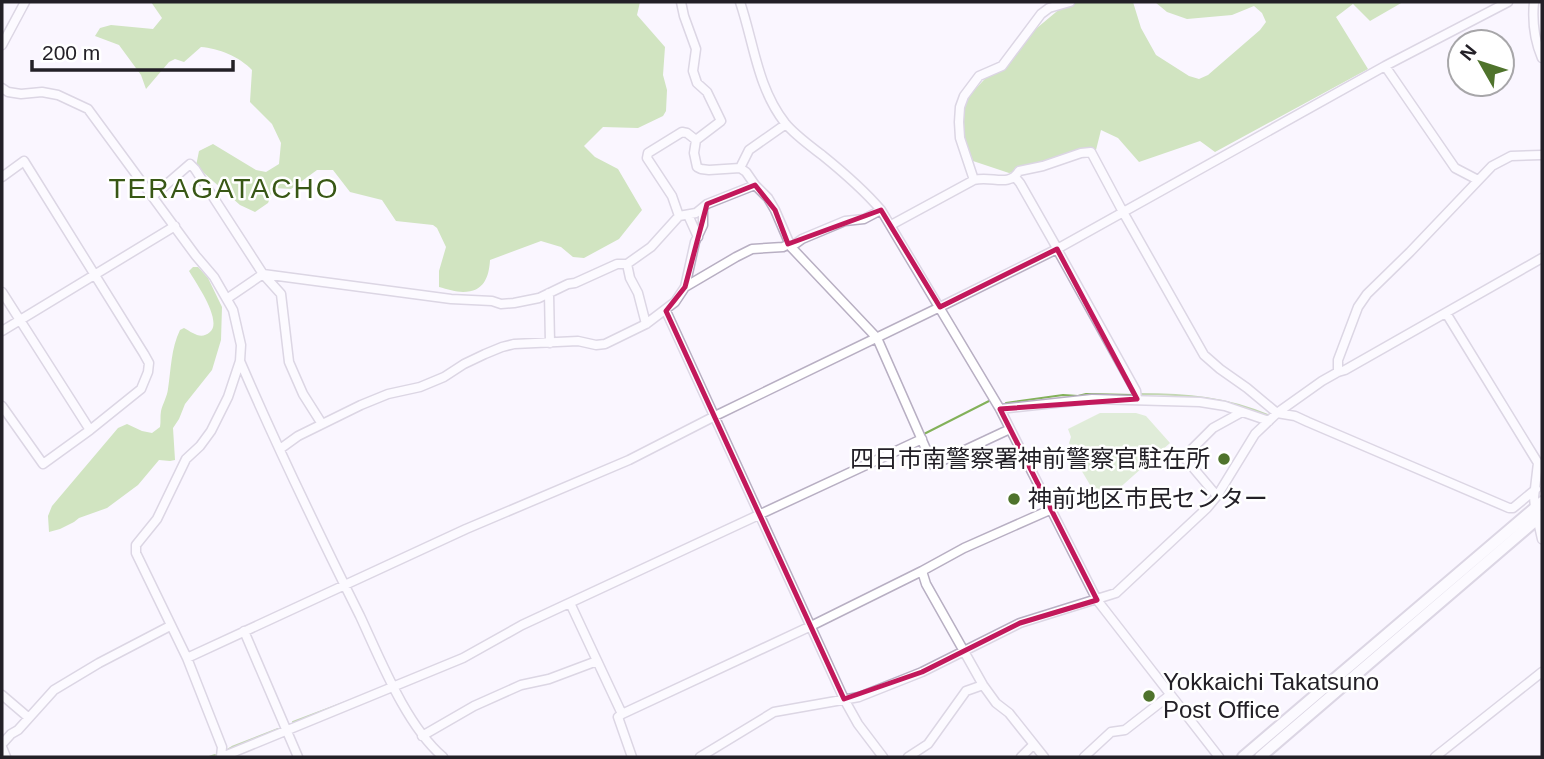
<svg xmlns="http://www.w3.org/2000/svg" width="1544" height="759" font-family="Arial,'Noto Sans JP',sans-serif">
<rect width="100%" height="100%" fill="#faf6ff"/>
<path fill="#c2e1aa" d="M1100 413H1136L1146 416 1170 443 1106 500H1099L1080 468 1069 443 1071 437 1068 429Z"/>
<path fill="#9fce76" d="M151 2H640L637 15 665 47 663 75 667 90 666 111 663 116 638 128 603 127 584 146 595 157 618 169 642 210 619 239 584 258 573 257 561 247 541 241 490 260C489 277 484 292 463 292 456 292 447 289 439 287V271L446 247 437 228 433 225 396 221 382 200 350 192 333 170H317L291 189 274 188 268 203 255 212 240 205 196 166 199 151 213 144 256 170 266 172 279 164 281 143 272 124 250 102 252 70C240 57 218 48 201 47L184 62 175 59 169 62 146 89 141 75 119 45 95 36 100 28 111 25 153 29 162 18Z
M1068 2H1133L1141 28 1156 55 1189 76 1199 79 1208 75 1260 30 1266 22 1262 13 1254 6 1232 15 1187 19 1167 12 1155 2H1403L1370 21 1353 4 1336 17 1368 69 1215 152 1200 141 1139 162 1118 138 1101 130 1096 150 1042 167 1009 173 973 161 959 123 963 102 1019 43Z
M193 267H198L208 278 222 307 221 340 212 370 185 404 179 419 173 428 175 460 170 461 159 460 138 485 107 508 79 518 74 522 60 529 49 532 48 516 52 506 118 428 127 424 142 431 152 433 160 427C161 422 160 416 161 411 163 403 167 397 168 389 171 370 171 348 180 330L184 328C193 333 201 340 210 332 223 321 196 283 189 271Z"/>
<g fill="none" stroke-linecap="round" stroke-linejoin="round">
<path stroke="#83b15a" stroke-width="2" d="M1139 394C1185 394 1227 397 1270 416
M1006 403 1063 395 1078 396 1086 394 1133 395
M922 435 989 401
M293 722 351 700
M227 750 232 747 278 729
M209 757 215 755"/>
<defs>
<path id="minor" d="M681 2 684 16 696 49 693 71 697 83 707 92 721 121 696 140 694 153 697 167 701 169 709 170 740 168 746 172 755 185 768 198 775 210 791 247 877 338 933 465 1010 429
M740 2C754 43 757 87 785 123 795 135 809 145 822 155 843 172 863 189 881 210L1000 409 1097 600 1219 757
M1534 2C1532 22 1534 39 1542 58
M2 45 25 2
M1385 66 1455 168 1478 180
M2 88 8 92 21 94 42 92 58 95 88 109 196 256 214 277 233 310 241 345 240 361 228 397 211 431 200 446 186 459 157 519 136 545V553L187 658 222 747 221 757
M740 168 749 150 786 124
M2 177 24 161 144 354 149 363 148 372 141 389 90 430 43 464 2 406
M1015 177 1020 183 1057 248
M974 180 960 138 959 122 960 107 964 96 979 76 1002 66 1041 14 1049 8 1070 2
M153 196 190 164 195 169 263 274 281 294 289 362 303 394 322 424
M688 215 698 237
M679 216 672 196 647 158 648 153 682 132 687 133 696 140
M891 225 974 180C991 175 1009 188 1019 171L1043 166 1081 153 1091 152 1123 212 1204 355 1220 369 1247 388 1277 413 1295 416 1308 422 1509 508H1513L1536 489
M791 247 802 239 845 221 864 219 881 210
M1057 249 1136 391 1137 399
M627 264 630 278 638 293 646 324
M685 287 695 242 703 225V208
M2 292 90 430
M549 293 550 343
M228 298 263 274 451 299 492 301 501 304 514 303 539 298 568 284 575 283 617 264H627L651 247 679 216 696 213 707 204 755 185
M666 311 844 699 858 724 883 757
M1446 313 1538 463 1534 497 1535 508 1542 539
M2 331 175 226
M240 361C277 447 318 532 360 616 381 661 406 725 443 757
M1338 372V360L1358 307 1367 294 1410 252 1492 166 1511 156 1542 155
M1000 409 1092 399 1200 402 1225 406 1269 421
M280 449 298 436 361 405 388 394 420 387 444 377 464 364 485 354 502 347 514 344 578 341 596 345 605 344 646 324 675 302 685 287 736 257 752 249 783 247 789 244
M1217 496 1184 457 1213 428 1242 412
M922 571 926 584 983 685 996 703 1009 713 1044 757
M570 603 622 714 618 717 632 757
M244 631 298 757
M187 658 466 529 629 460 715 416 940 307 1057 249 1385 66 1508 2
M2 695 29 718
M622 714 811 626 922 571 964 548 1052 509
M422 736 474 706 521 685 549 679 597 661
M2 744 11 734 18 730 54 690 99 663 170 626
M2 747 6 757
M222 757 463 658 522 625 922 439
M700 757 774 712 859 697 922 672 1020 623 1116 593 1207 508 1217 496 1255 434 1277 413 1322 381 1338 372 1345 370 1542 258
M908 757 928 744 966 691 983 685
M1021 757 1033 745
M1084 757 1111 732 1125 730 1170 695
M1435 757 1542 672"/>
<path id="highway" d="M1243 757 1542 502
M1260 757 1542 515"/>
</defs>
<use href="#minor" stroke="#b8afc3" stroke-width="11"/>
<use href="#highway" stroke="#b8afc3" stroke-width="14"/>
<use href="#minor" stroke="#fff" stroke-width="8"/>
<use href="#highway" stroke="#fff" stroke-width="10"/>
</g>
<path d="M0 0H1544V759H0ZM755 185 775 210 788 244 881 210 940 307 1057 249 1137 399 1000 409 1097 600 1020 623 922 672 844 699 666 311 685 287 707 204Z" fill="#faf6ff" fill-opacity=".55" fill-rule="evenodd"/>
<path fill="none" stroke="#c2185b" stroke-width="5" stroke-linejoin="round" d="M755 185 775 210 788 244 881 210 940 307 1057 249 1137 399 1000 409 1097 600 1020 623 922 672 844 699 666 311 685 287 707 204Z"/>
<g fill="#4f732c" stroke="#fff" stroke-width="2.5">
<circle cx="1224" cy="459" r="7"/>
<circle cx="1014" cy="499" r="7"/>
<circle cx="1149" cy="696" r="7"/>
</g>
<g text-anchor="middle" stroke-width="5" stroke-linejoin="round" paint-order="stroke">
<g font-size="24" fill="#232027" stroke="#fff" text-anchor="start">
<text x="1210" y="467" text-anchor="end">四日市南警察署神前警察官駐在所</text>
<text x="1028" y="507">神前地区市民センター</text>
<text x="1163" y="690">Yokkaichi Takatsuno<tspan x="1163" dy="28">Post Office</tspan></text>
</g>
<g font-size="28" letter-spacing="2" fill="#385715" stroke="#fff">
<text x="224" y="198">TERAGATACHO</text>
</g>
</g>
<rect width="1544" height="759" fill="none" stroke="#232027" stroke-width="7"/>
<g transform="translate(1481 63) rotate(309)"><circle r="33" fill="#ffffff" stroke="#a7a6a9" stroke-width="2"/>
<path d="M0-5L12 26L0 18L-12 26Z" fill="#4f732c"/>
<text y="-10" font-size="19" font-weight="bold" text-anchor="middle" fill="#232027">N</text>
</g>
<path d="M32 60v10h201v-10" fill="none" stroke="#232027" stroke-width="3.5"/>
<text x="42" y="60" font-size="21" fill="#232027" stroke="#ffffff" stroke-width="5" paint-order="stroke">200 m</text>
</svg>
